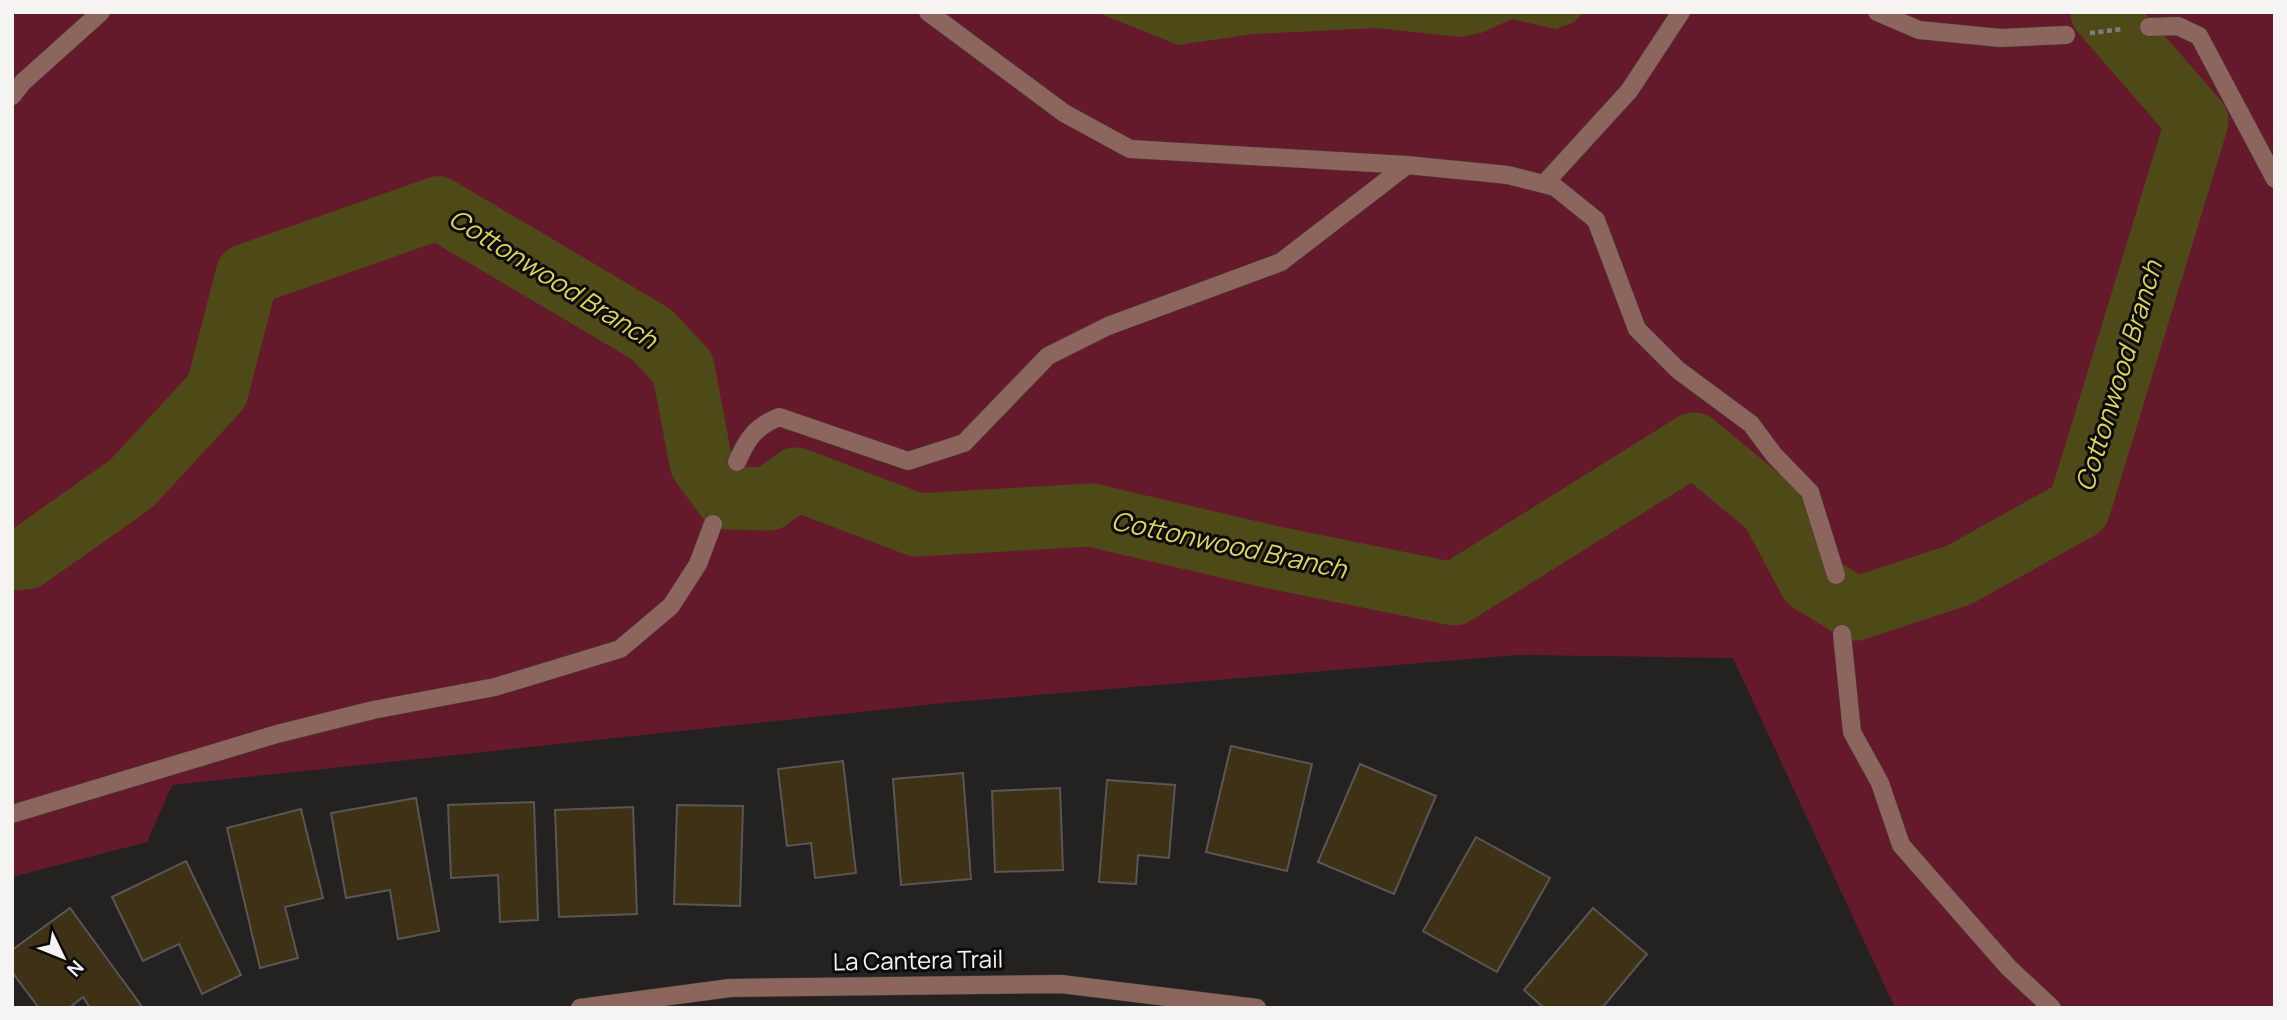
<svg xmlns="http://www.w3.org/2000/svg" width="2287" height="1020" font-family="Manrope,sans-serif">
<rect width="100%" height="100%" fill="#242220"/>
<path fill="#651a2c" d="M12 12H2275V1008H1895L1733 658 1517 655 954 702 172 785 147 842 12 877Z"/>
<path fill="#4e4a17" d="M1096 12H1584L1574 22 1556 29 1512 19 1481 33 1460 37 1377 28 1253 34 1178 45Z"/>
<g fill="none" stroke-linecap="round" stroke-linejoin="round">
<path stroke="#4e4a17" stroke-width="63" d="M12 559 26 558 131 484 217 391 247 275 438 208 651 334 683 368 701 463 727 498 769 499 796 479 917 525 1091 515 1267 556 1454 594 1694 444 1771 508 1810 581 1856 609 1959 575 2079 508 2197 121 2102 12"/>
</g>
<path fill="#3f3116" stroke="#595755" stroke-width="2" d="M1231 746 1312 764 1287 871 1206 852Z
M843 761 856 873 815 878 811 843 787 846 778 769Z
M1360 764 1436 796 1394 894 1318 862Z
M963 773 971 879 901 885 893 779Z
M1107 780 1175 785 1169 858 1138 855 1136 884 1099 882Z
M1060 788 1063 870 995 872 992 791Z
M416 798 439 931 398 939 390 890 346 898 331 813Z
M534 802 538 920 500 922 498 875 451 878 448 805Z
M677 805 743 806 740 906 674 904Z
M633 807 637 914 559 917 555 810Z
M301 809 323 898 285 907 298 958 260 968 227 828Z
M1476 837 1550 878 1497 972 1423 931Z
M186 861 241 975 202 994 179 944 143 961 112 897Z
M70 908 143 1008H90L83 997 69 1008H39L12 972V950Z
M1593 908 1647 954 1602 1008H1544L1524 990Z"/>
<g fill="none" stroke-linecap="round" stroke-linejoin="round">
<defs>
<path id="minor" d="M928 12 1064 113 1130 149 1407 165
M1877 12 1919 30 2001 38 2066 35
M2149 27 2178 26 2199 36 2275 179
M12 96 23 82 101 12
M1544 184 1629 91 1681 12
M737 462C747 439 755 427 779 417L908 461 964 443 1048 356 1108 326 1281 262 1407 165 1508 175 1555 187 1596 220 1637 329 1678 370 1751 424 1774 455 1810 492 1836 575
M1842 634 1852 732 1880 783 1901 845 2009 968 2052 1008
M12 814 277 734 373 710 495 687 620 649 671 606 698 564 713 524
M580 1008 730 988 1061 984 1257 1008"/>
</defs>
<use href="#minor" stroke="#413f3e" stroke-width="19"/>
<path stroke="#807e7c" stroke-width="4.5" stroke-dasharray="5 3.5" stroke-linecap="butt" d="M2090 33 2123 29"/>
<use href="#minor" stroke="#8c655c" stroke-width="18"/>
</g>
<g text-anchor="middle" stroke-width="6" stroke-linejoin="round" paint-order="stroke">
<g font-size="24" fill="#f6f4f3" stroke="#0c0b0b">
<text transform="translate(918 961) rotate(-1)" y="8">La Cantera Trail</text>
</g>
<g font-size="26" font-style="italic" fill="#ded557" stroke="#0c0b0b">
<text transform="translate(553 279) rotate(32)" y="9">Cottonwood Branch</text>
<text transform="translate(2119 376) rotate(-73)" y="9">Cottonwood Branch</text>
<text transform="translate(1229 545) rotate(12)" y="9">Cottonwood Branch</text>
</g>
</g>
<rect width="2287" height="1020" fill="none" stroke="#f6f4f3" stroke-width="28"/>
<g transform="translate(63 957) rotate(133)" stroke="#0c0b0b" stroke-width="5" paint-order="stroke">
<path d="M0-5L12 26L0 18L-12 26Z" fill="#f6f4f3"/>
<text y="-10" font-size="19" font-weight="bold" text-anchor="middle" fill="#f6f4f3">N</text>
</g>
</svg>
